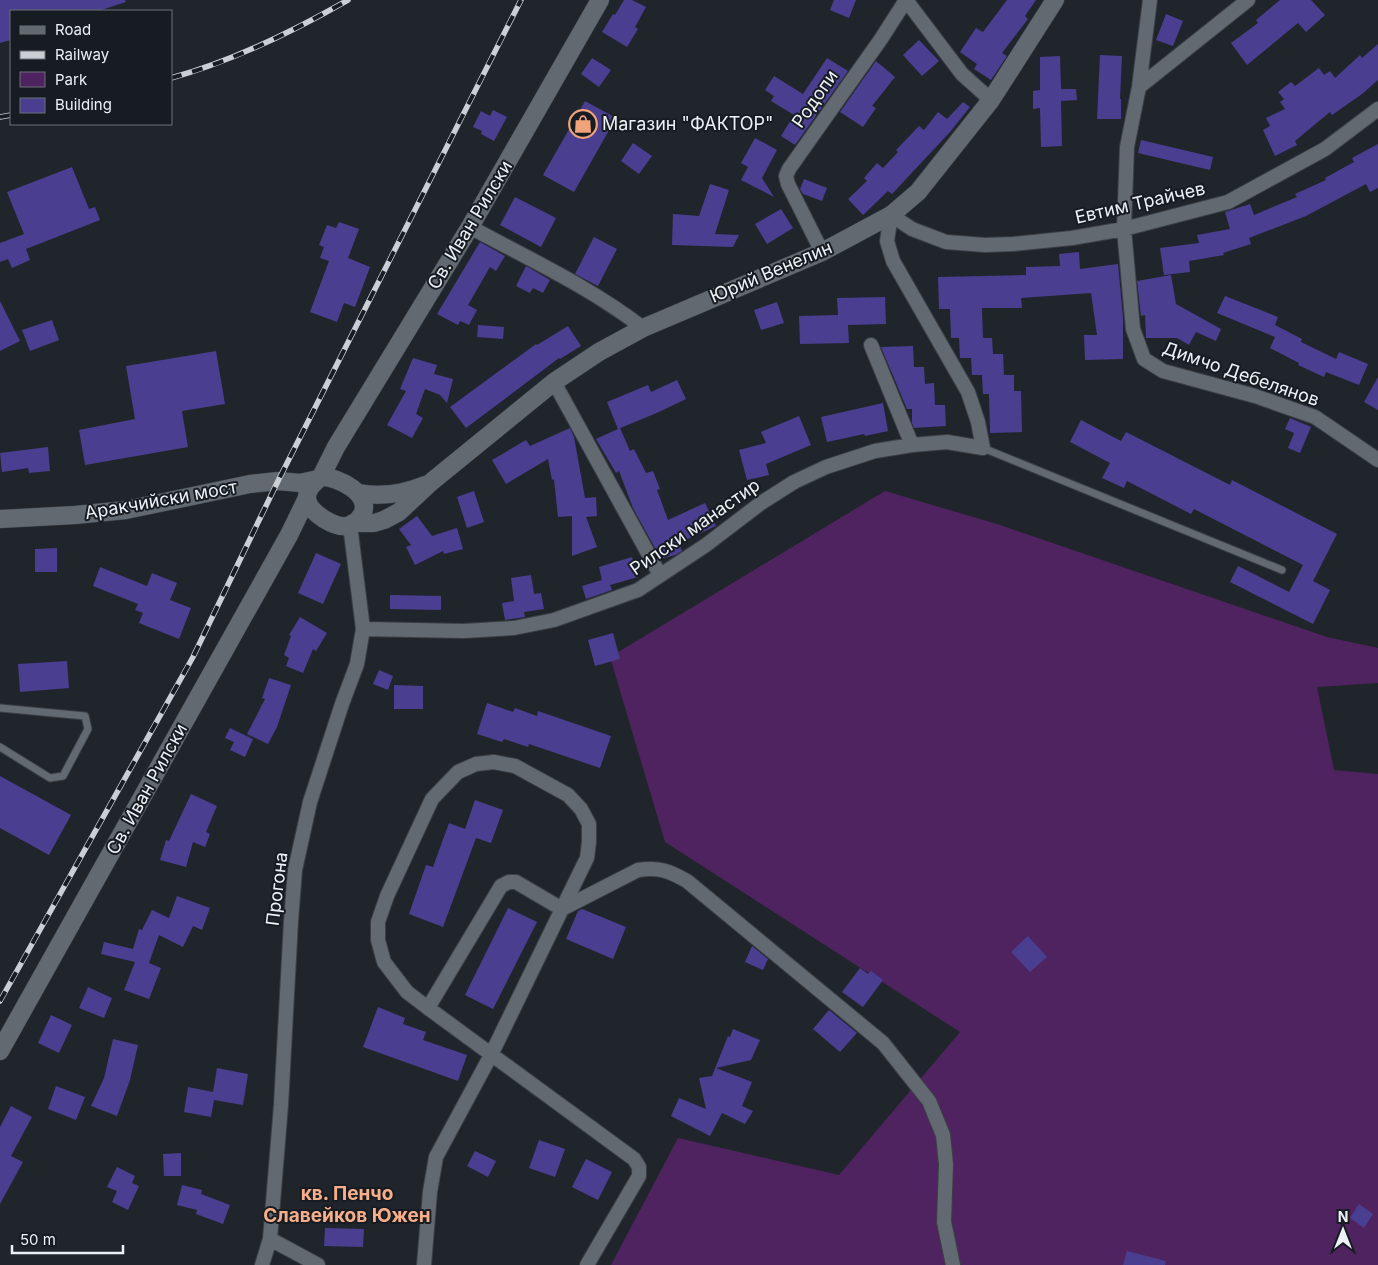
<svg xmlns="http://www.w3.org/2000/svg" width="1378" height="1265" font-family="Inter,sans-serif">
<rect width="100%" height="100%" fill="#20252c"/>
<path fill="#4f235f" d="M885 491 997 524 1327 637 1378 648V683L1317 687 1334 770 1378 774V1265H611L678 1138 839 1175 960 1032 665 842 610 657Z"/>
<path fill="#4a3e90" d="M0 0H125L126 2 98 11H11V40L0 43Z
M624 0H632L646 7 635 27 638 29 627 47 602 32 613 14 615 15Z
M834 0H856L849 18 830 10Z
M1007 0H1036L1025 16 1028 19 1002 53 1007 56 991 80 974 69 977 64 960 52 976 28 983 32Z
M1280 0H1311L1325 15 1306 32 1298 23 1247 65 1231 43 1258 23 1256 20Z
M1166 14 1183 21 1173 46 1156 40Z
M919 40 939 61 922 76 903 55Z
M1378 44V80L1362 94 1332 115 1330 112 1295 141 1297 145 1275 156 1263 130 1270 126 1266 118 1285 109 1280 102 1284 99 1278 92 1291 82 1295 86 1319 68 1324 75 1330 71 1335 78 1360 55 1362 58Z
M1100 55 1122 56 1120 99H1121V119H1097Z
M1060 56 1061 89H1076L1077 100 1061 101 1062 146 1041 147 1040 108 1033 109V91L1040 90V57Z
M592 58 611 70 599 87 581 74Z
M827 58 848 71 795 145 781 136 794 115 771 101 774 96 765 90 774 76 803 94Z
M876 61 895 77 872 106 876 108 863 127 840 112Z
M585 101 616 118 574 192 543 175Z
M963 102 970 107 950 132 892 194 888 191 863 215 848 199 867 181 864 178 877 163 883 168 898 152 896 150 919 126 924 130 938 112 947 119Z
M493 110 507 117 494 141 481 134 482 131 473 127 481 111 490 116Z
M755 138 777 150 762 178 774 197 741 180 748 167 741 163Z
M1141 140 1213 157 1210 170 1138 153Z
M633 143 652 156 639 174 621 161Z
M1378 144V188L1370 192 1366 184 1306 216 1249 238 1251 244 1223 253 1224 255 1189 261 1190 272 1164 275 1160 248 1199 243 1197 235 1230 229 1225 212 1250 204 1254 215 1297 197 1295 194 1326 180 1325 178 1354 162 1352 158Z
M72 167 89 209 95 207 100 220 26 249 30 260 12 268 8 259 0 262V243L24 234 7 192Z
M804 179 827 188 822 201 803 194 800 189Z
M710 184 729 190 715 234 739 235 733 247 672 245 673 214 699 216Z
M515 197 556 218 541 247 500 225Z
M781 209 793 228 767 244 755 224Z
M339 222 359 229 348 258 370 267 355 307 344 303 337 322 310 312 329 261 320 258 324 247 319 245 327 225 336 228Z
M594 237 617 249 598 286 575 274Z
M480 242 505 256 496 271 490 267 468 305 477 310 469 325 460 321 458 325 437 314Z
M1079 252 1080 269 1118 264 1123 318V359L1085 360 1084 335H1097L1091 293 1021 298 1022 308H982L983 338H992L993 354H1003L1004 375H1014V391H1021L1022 432 990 433 989 394H983L982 375H972L971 358H960L959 338H951L950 309H939L938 277 1026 275V267L1060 266 1059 254Z
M526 266 550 280 543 293 533 288 530 293 516 286Z
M1171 275 1176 304 1221 329 1216 341 1196 332 1189 345 1177 338H1146L1145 315 1141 316 1137 281Z
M1225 296 1278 317 1275 325 1302 339 1301 342 1336 359 1339 352 1368 364 1359 385 1326 372 1324 377 1298 365 1299 363 1270 348 1275 337 1217 313Z
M885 297 886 324 848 325 849 343 800 344 799 316 838 315 837 298Z
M0 301 20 341 0 351Z
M777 302 784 323 761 330 754 310Z
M52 320 59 340 30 351 22 330Z
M478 325 504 327 503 339 477 337Z
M568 326 581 346 560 359 559 358 466 428 450 407 536 344 537 345Z
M913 346 914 367H924L925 384 934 383 935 405H945L946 426 914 428 912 423V409H907L881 347Z
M216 351 225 404 182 411 188 447 85 465 79 430 135 419 126 366Z
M413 358 437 365 434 374 453 379 447 403 440 395 425 389 416 414 423 418 412 438 387 425 406 391 400 389Z
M1378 377V410L1364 402Z
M677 380 686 399 659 412 618 429 607 402 648 385 651 392Z
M883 403 888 431 865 436 864 434 827 442 821 417Z
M799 416 811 445 766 464 769 475 747 480 739 450 766 443 761 432Z
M1290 418 1311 427 1300 453 1288 448 1294 433 1285 429Z
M1081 420 1121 441 1126 432 1230 485 1232 480 1337 534 1313 581 1330 590 1313 624 1230 582 1238 566 1289 592 1303 565 1194 509 1191 514 1127 481 1124 488 1102 478 1110 463 1070 442Z
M570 428 574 437 585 498 596 497 597 516 586 517 597 547 572 556V516L558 517 554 479 552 480 548 459 506 484 492 460 526 440 530 446Z
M620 428 630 451 634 449 646 473 653 471 660 489 657 490 668 520 705 503 716 526 679 543 682 551 675 555 661 559 633 508 619 471 616 473 596 439Z
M48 447 50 471 29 473 28 468 2 472 0 453Z
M474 491 484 522 467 528 457 497Z
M417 516 432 536 457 528 463 549 444 554 443 551 415 565 406 547 411 545 399 529Z
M57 548V572H35V549Z
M316 553 341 564 323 604 298 593Z
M632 557 638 577 610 585 612 590 586 599 582 586 602 580 599 567Z
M100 567 147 586 152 573 177 583 170 600 191 608 179 639 139 623 143 613 135 610 138 604 93 586Z
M531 575 534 594 541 593 544 609 524 612 525 617 505 620 502 603 514 601 511 578Z
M390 595 441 596V610L390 609Z
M300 617 327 633 316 651 313 649 303 673 286 666 289 658 284 655 291 636 289 635Z
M613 633 620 659 595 666 588 640Z
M67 661 69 688 20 692 18 664Z
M379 670 393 676 388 690 373 684Z
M269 678 291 685 277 727 268 744 247 734 265 699 262 698Z
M394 685 423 686V709H394Z
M487 703 513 712 515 708 537 716 538 711 611 736 600 768 529 744 528 747 504 739 502 742 477 734Z
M230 728 253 739 245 757 230 750 234 742 225 738Z
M0 776 71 815 49 855 0 828Z
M191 794 217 806 206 832 210 834 205 847 193 842 186 867 160 860 166 840 169 841Z
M475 800 503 810 491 843 476 838 443 927 409 914 426 865 433 867 449 823 465 829Z
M177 896 210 908 202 930 193 926 183 947 159 935 149 963 161 968 149 999 124 990 135 962 101 954 104 942 133 949 139 929 142 930 152 910 169 918Z
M508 908 537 922 493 1009 465 995Z
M582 909 626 927 613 959 566 939 578 911Z
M1028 936 1047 957 1030 972 1011 952Z
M752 946 768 959 763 970 745 962Z
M860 968 868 974 871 971 883 980 863 1007 842 992Z
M88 987 112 998 104 1018 79 1008Z
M378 1007 405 1018 403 1024 426 1032 423 1040 467 1055 458 1081 363 1047Z
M829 1010 857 1033 840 1052 813 1029Z
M51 1015 72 1025 59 1053 38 1043Z
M733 1029 760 1040 751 1060 716 1068 752 1082 742 1106 753 1111 745 1124 722 1113 710 1136 671 1116 679 1098 706 1109 699 1078 712 1076 728 1036 730 1037Z
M113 1039 138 1045 130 1080 117 1116 91 1106 104 1078Z
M217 1068 248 1074 243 1105 214 1100 211 1117 184 1112 188 1087 213 1092Z
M56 1086 85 1097 76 1120 48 1109Z
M11 1106 32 1117 11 1156 23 1162 0 1204V1127Z
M539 1140 565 1149 555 1177 529 1168Z
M475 1151 496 1161 488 1177 467 1166Z
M181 1153V1176H164L163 1154Z
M586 1159 612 1172 598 1200 572 1187Z
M117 1167 135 1176 132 1183 139 1186 128 1210 112 1202 117 1191 107 1187Z
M182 1185 202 1190 201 1194 230 1205 223 1224 196 1214 197 1210 177 1205Z
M1359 1204 1373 1214 1364 1228 1350 1218Z
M325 1228 364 1229 363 1247 324 1246Z
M1127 1251 1166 1261 1165 1265H1123Z"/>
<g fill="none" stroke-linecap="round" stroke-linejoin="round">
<defs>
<path id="service" d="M983 448 1282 570
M0 708 85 716 88 729 63 776 50 778 0 747"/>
<path id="minor" d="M906 0 962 74 991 100
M1150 0 1139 87 1127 147 1124 229 1133 329 1144 359 1163 371 1255 396 1315 417 1378 460
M1139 87 1248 0
M470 227C529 259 590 287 643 328
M822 252 788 184 786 176 789 169 881 39 906 0
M871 345 912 445
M554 382 660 575
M363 629 464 631 514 628 554 620 638 590 706 545 761 503 794 482 826 467 875 451 912 445 947 442 983 448 978 422 968 392 893 261 887 241 891 215 912 229 946 242 985 245 1013 244 1072 238 1124 229 1228 202 1325 149 1378 109
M562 909 638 870C660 867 669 871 687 881L883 1043 929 1101 943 1135 946 1164 944 1222 953 1265
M428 1008 634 1159 639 1167V1176L587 1265
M270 1239 318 1265
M262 1265 270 1239 281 1105 291 921 295 870 310 802 342 704 357 664 363 629 350 525
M424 1265 430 1192 436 1157 491 1055 562 909 516 882H509L501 886 428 1008 407 992 384 962 378 940V922L387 896 432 799 458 772 476 764 494 762 515 766 568 795 581 809 589 824V842L587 858 562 909"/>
<path id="tertiary" d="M321 477 336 447 470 227 600 0
M321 477C337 476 375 495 361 516 351 531 337 527 324 519 304 506 300 493 321 477Z
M359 493C381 497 403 494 425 485
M0 519 75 515 126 510 250 484 278 481 300 483 318 479
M353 523H374L384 520 399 512 430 483 554 382 599 352 643 328 822 252 891 215 918 192 991 100 1055 0
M0 1051 289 535 307 498"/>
</defs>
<use href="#service" stroke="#3c4046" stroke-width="9"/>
<use href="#minor" stroke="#3c4046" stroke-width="16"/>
<use href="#tertiary" stroke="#3c4046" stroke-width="19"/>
<use href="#service" stroke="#626971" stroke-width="7"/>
<use href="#minor" stroke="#626971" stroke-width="14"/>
<use href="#tertiary" stroke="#626971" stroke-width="18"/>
<defs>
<path id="rail" d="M171 78C233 61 292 32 348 0
M0 117 11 115
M0 1001 193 657 278 481 521 0"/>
</defs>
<use href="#rail" stroke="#cbcfd4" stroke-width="5.5"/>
<use href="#rail" stroke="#171c23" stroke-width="4" stroke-dasharray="11" stroke-linecap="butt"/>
</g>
<defs>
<symbol id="shop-ring" viewBox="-11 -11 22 22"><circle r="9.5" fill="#171c23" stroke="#f0a27a" stroke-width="1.5"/><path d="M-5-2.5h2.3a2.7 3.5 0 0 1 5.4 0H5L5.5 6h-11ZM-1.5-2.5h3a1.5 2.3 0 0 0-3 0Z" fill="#f0a27a"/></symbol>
</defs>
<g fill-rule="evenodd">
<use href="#shop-ring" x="567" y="108" width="32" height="32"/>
</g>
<g text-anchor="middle" stroke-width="4" stroke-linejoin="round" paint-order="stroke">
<g font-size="18" fill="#edf1f5" stroke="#171c23">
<text transform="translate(815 99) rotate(-55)" y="6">Родопи</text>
<text transform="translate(1140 203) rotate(-13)" y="6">Евтим Трайчев</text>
<text transform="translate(470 225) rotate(-59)" y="6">Св. Иван Рилски</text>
<text transform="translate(771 272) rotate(-23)" y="6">Юрий Венелин</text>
<text transform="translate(1241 374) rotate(19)" y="6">Димчо Дебелянов</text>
<text transform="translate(161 500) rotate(-10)" y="6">Аракчийски мост</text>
<text transform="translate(695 527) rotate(-35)" y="6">Рилски манастир</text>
<text transform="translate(147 789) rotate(-61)" y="6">Св. Иван Рилски</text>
<text transform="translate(277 889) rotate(-83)" y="6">Прогона</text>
</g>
<g font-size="18" fill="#edf1f5" stroke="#171c23" text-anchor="start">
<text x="602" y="130">Магазин "ФАКТОР"</text>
</g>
<g font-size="19" font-weight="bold" fill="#f8ae89" stroke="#171c23">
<text x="347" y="1200">кв. Пенчо<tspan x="347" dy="22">Славейков Южен</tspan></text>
</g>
</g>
<rect x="10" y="10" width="162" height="115" fill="#171c23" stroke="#6d7177"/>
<rect x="20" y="26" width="25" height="8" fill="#626971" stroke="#6d7177"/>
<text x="55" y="35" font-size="15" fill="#edf1f5">Road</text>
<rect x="20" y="51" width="25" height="8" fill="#cbcfd4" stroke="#6d7177"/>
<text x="55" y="60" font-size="15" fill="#edf1f5">Railway</text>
<rect x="20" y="72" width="25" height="15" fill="#4f235f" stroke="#6d7177"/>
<text x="55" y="85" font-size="15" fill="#edf1f5">Park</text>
<rect x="20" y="98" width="25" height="15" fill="#4a3e90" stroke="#6d7177"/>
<text x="55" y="110" font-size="15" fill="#edf1f5">Building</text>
<g transform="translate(1343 1230)" stroke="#171c23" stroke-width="4" paint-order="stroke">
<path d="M0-4L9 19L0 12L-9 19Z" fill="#edf1f5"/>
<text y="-8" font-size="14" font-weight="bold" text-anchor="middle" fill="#edf1f5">N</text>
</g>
<path d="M12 1245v8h111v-8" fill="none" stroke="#edf1f5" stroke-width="2.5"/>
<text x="20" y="1245" font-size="15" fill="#edf1f5" stroke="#171c23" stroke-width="4" paint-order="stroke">50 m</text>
</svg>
